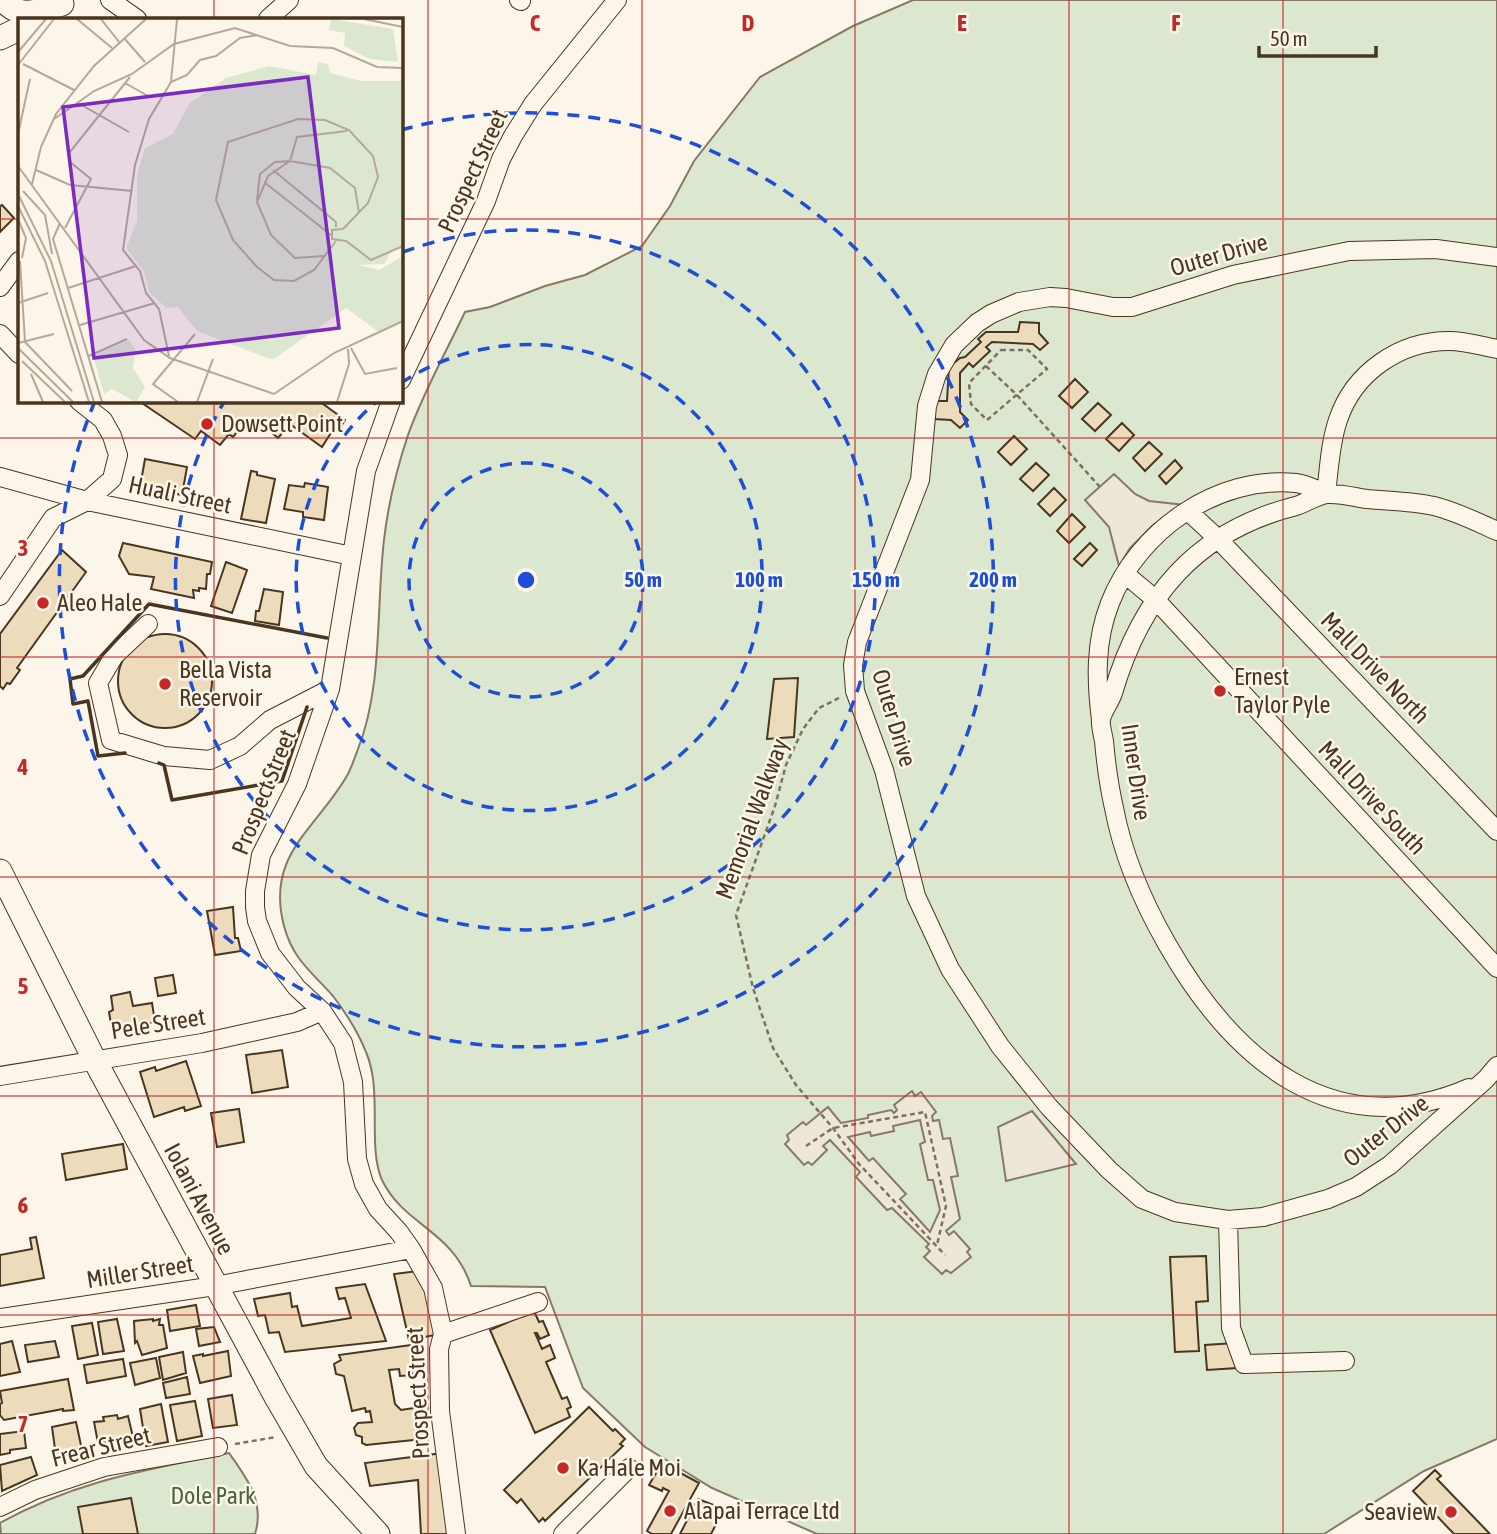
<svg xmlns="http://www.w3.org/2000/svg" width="1497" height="1534" font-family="'Asap Condensed',sans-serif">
<rect width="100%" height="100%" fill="#fbf6e9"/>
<path fill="#dce7d0" stroke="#887966" stroke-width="2" d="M913 0H1497V1439L1424 1471 1324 1534H817L712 1488 645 1447 583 1388 545 1287 471 1286C453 1230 404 1226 382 1180 367 1146 383 1091 366 1052 358 1032 346 1013 333 996 312 972 293 960 284 926 265 854 317 829 348 774 352 766 355 757 358 749 383 686 376 607 384 540 388 505 397 468 408 435 423 393 446 352 465 312L490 307 545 286 585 275 642 246 670 206 694 161 760 77 853 26Z
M229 1453C247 1478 265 1502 255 1534H1L0 1523C75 1481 146 1470 229 1453Z"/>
<path fill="#ede7d9" stroke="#887966" stroke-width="2" fill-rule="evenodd" d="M1114 474 1135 494 1149 501 1185 505 1153 525 1130 548 1119 566 1109 527 1085 500Z
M912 1091 915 1096 921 1092 936 1112 932 1116 933 1121 939 1120 943 1139 950 1138 958 1176 951 1177 960 1219 946 1231 949 1235 954 1231 970 1249 967 1252 971 1257 951 1273 946 1270 942 1274 924 1257 930 1251 926 1247 929 1244 892 1208 887 1210 856 1177 860 1172 830 1140 823 1146 827 1150 812 1165 808 1162 804 1165 785 1144 789 1140 787 1135 803 1122 806 1125 828 1107 841 1123 868 1118V1115L891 1110 894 1113 897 1110 894 1105ZM920 1120 925 1142 920 1144 928 1180H933L940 1210 930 1232 900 1199 906 1194 873 1158 869 1161 848 1137 870 1132 871 1136 894 1131 893 1126Z
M1032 1111 1076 1164 1006 1181 998 1127Z"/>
<path fill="#ecdcbc" stroke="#4a3520" stroke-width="2" d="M2 205 14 218 0 232V206Z
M1020 322 1039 323V333L1048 343 1040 350 1033 344 992 342 986 347 990 351 973 367 969 363 960 373V412L968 420 960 428 951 420 934 419 935 401H947L949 367 960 358 965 357 981 342 978 339 986 332H1018Z
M1075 379 1088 392 1072 408 1059 396Z
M139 401H319L345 420 338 431 334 428 322 447 290 424 278 438 257 420 254 424 247 419 233 437 229 434 220 445 201 431 195 439Z
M1098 403 1111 415 1095 431 1082 419Z
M1122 423 1134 435 1119 451 1106 439Z
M1014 436 1027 449 1011 465 998 452Z
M1149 442 1162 454 1145 471 1133 458Z
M145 459 187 467 182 495 140 487Z
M1175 460 1182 468 1166 484 1159 476Z
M1036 463 1049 475 1033 491 1020 479Z
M251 471 257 472V475L275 479 266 523 241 519Z
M305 483 328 487 324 520 303 517V512L284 509 289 485 304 487Z
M1054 488 1066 500 1050 516 1038 504Z
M1072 514 1085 527 1069 543 1057 531Z
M123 543 212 562 210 574H207L206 589 199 588V591L193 590 194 598 151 589 154 577 129 574 119 556Z
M1090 543 1097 550 1082 566 1074 559Z
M62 550 86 572 17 668 20 670 10 684 7 683 3 689 0 686V634Z
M226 562 247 570 232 613 211 606Z
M264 589 283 592 279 625 255 621 256 611H259Z
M118 681a47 47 0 1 1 94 0a47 47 0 1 1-94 0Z
M798 678 794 737 767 739 774 679Z
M233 907 235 938H238L241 951 215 955 207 911Z
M173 975 176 993 158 996 155 978Z
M130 992 133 1006 152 1003 155 1022 112 1030 109 1012 113 1010 111 996Z
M282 1050 288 1087 252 1093 246 1055Z
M186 1061 201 1106 185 1111 184 1107 154 1117 140 1072 155 1067 156 1071Z
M239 1109 244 1142 217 1147 211 1113Z
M123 1144 127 1169 66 1180 62 1154Z
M36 1237 44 1278 0 1286V1255L32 1249 30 1238Z
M1206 1256 1208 1301 1196 1302 1199 1351 1175 1352 1170 1257Z
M418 1271 440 1334 409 1340 394 1274Z
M365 1284 386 1341 285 1352 279 1332 269 1333 265 1315 258 1316 254 1299 290 1293 292 1307 297 1306 302 1326 351 1318 345 1298 339 1299 336 1288Z
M196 1305 200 1326 170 1331 167 1310Z
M534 1311 539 1322 543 1321 549 1335 540 1339 537 1333H535L542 1349 550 1345 555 1358 546 1362 562 1399 567 1397 571 1407 567 1409 570 1417 535 1433 490 1330Z
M117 1319 124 1351 103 1354 98 1322Z
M153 1319V1321L160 1319 159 1325H163L167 1348 142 1355 137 1341 135 1343 134 1321Z
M92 1323 98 1355 78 1359 72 1326Z
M214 1327 220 1342 199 1346 196 1329Z
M12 1341 20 1372 0 1376V1344Z
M55 1341 59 1357 28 1362 25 1345Z
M1235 1343 1237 1368 1207 1370 1205 1345Z
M411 1345 417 1349 425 1366 421 1369 413 1370V1375L400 1376 399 1369 389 1370 395 1404 401 1410 420 1407 425 1410 427 1435 423 1439 366 1445 362 1443V1437L356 1435 354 1428 358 1423 372 1422 370 1411 366 1412 365 1408 352 1411 344 1376 336 1374 334 1364 341 1360 339 1355Z
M228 1351 231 1376 200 1383 193 1356 203 1354V1356Z
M183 1352 186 1373 163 1380 159 1357Z
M156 1358 160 1378 135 1385 130 1363Z
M123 1359 126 1376 87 1383 84 1365Z
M187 1377 190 1394 166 1398 163 1383Z
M68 1379 74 1410 63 1411V1409L4 1420 0 1415V1404L2 1403 0 1391Z
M232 1395 237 1425 213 1428 208 1399Z
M195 1401 202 1436 177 1441 170 1405Z
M161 1404 168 1442 146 1446 140 1409Z
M589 1407 613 1431 615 1429 625 1439 620 1444 623 1446 545 1521 543 1518 539 1522 521 1499 517 1503 504 1490Z
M117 1415 118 1419 128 1416 133 1437 107 1445 106 1441 98 1443 94 1422 104 1421 103 1417Z
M76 1422 82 1450 56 1456 52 1427Z
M24 1431 26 1448 10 1450V1453L0 1455V1434Z
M443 1453 448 1534H421L418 1480 370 1486 365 1463Z
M31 1457 37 1475 2 1491 0 1465Z
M662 1463 699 1483 671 1534H652L647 1531 669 1491 663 1488 662 1491 649 1485Z
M1435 1470 1441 1476 1437 1479 1490 1534H1454L1413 1491Z
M131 1498 138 1534H83L78 1507Z
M698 1499 724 1509 711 1534H680Z"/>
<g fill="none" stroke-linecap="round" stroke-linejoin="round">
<defs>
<path id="minor" d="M110 0 137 19
M519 0 521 1
M268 19 289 0
M1497 257 1436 249 1349 251 1233 275 1132 307H1113L1066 298 1050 297 1019 302 991 314 977 323 954 345 937 374 927 406 920 480 857 642 853 665 855 691 884 770 916 896 950 969 1000 1046 1049 1107 1109 1170 1142 1199 1175 1212 1228 1220 1263 1217 1328 1199 1356 1187 1390 1165 1486 1079 1497 1066
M0 287 19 261
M0 334 19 354
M401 380 486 201 501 159 513 136 533 104 617 0
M391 401 366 471 330 689 297 784 261 855 255 891V907L257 921 270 953 297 988 322 1011 343 1043 353 1082 357 1159 364 1184 378 1209 399 1232 411 1249 433 1288 443 1334 439 1349 440 1411 456 1534
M0 477 87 501 352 556
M1188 511 1217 538 1497 831
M1125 574 1155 599 1497 968
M0 596 53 518 87 501 112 479 118 455 112 436 103 420 79 401
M148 624 114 656 98 683 111 740 164 756 210 760 240 746 270 720 330 689
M1101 720C1096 680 1095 641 1110 603 1138 531 1217 475 1296 483 1306 484 1317 490 1326 494 1329 470 1330 443 1338 420 1354 372 1400 341 1449 341 1466 341 1481 346 1497 349
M0 1076 202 1043 297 1022 322 1011
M1469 1088C1332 1147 1232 1058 1167 944 1143 902 1123 856 1114 808 1109 786 1106 764 1104 741 1103 735 1100 725 1101 719 1103 710 1110 702 1113 693 1141 597 1196 531 1296 506 1306 503 1317 495 1327 494 1340 493 1354 497 1367 499 1389 501 1412 501 1434 506 1455 511 1477 522 1497 531
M1228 1220 1231 1328 1244 1364 1345 1361
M0 1318 215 1286 411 1249
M443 1334 538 1302
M0 1507 35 1490 104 1467 218 1447
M563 1534 629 1468"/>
<path id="major" d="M3 0C21 21 39 10 62 4
M0 38 19 29
M0 871 94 1059 276 1397 316 1466 378 1534"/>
</defs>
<use href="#minor" stroke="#4a3520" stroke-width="20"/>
<use href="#major" stroke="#4a3520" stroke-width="25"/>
<path stroke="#7f6f5c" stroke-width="2.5" stroke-dasharray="5 3.5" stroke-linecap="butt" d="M1001 350H1028L1047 369 987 420 971 404 969 383Z
M986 366 1017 395 1100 487
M839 698 819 708 803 729 786 765 775 806 736 915 753 988 773 1048 796 1085 833 1128 859 1164 945 1255
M806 1146 833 1128 925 1112 946 1206 937 1245
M235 1444 276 1437"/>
<use href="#minor" stroke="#fbf6e9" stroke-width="18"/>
<use href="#major" stroke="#fbf6e9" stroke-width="23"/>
<path stroke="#4a3520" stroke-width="3.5" d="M125 753 98 756 88 701 73 704 70 679 83 676 149 604 327 638
M159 763 164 765 172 800 282 781 307 707"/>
</g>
<path fill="none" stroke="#c62828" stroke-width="2" stroke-opacity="0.55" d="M214 0V19M428 0V1534M642 0V1534M855 0V1534M1069 0V1534M1283 0V1534M0 219H19M401 219H1497M214 401V1534M0 438H1497M0 657H1497M0 877H1497M0 1096H1497M0 1315H1497"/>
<g fill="none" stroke="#1d4ed8" stroke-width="3.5" stroke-dasharray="12 9">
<circle cx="526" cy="580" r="117"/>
<path d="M401 383A233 233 0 1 1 376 402"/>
<path d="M403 252A350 350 0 1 1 224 402"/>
<path d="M401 130A467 467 0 1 1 95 401"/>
</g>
<g fill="#c62828" stroke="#fbf6e9" stroke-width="2.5">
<circle cx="207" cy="424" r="7"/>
<circle cx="43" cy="603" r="7"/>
<circle cx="165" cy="684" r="7"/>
<circle cx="1220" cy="691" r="7"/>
<circle cx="563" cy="1468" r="7"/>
<circle cx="670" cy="1511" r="7"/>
<circle cx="1451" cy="1512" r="7"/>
</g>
<g text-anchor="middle" stroke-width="5" stroke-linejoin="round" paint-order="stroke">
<g font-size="24" fill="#4a3520" stroke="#fbf6e9">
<text transform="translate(473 171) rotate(-65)" y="8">Prospect Street</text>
<text transform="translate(1219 255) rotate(-16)" y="8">Outer Drive</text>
<text transform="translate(180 495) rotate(12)" y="8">Huali Street</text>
<text transform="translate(1375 668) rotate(46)" y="8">Mall Drive North</text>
<text transform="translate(894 718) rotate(73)" y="8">Outer Drive</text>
<text transform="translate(1136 772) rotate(82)" y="8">Inner Drive</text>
<text transform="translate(264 792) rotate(-68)" y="8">Prospect Street</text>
<text transform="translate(1372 798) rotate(47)" y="8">Mall Drive South</text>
<text transform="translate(752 819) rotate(-70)" y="8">Memorial Walkway</text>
<text transform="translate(158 1024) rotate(-9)" y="8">Pele Street</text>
<text transform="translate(1386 1131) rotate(-38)" y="8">Outer Drive</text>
<text transform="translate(199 1199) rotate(62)" y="8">Iolani Avenue</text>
<text transform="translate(140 1272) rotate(-9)" y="8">Miller Street</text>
<text transform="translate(418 1393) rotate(-93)" y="8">Prospect Street</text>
<text transform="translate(101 1447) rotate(-14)" y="8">Frear Street</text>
</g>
<g font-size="24" fill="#4a3520" stroke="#fbf6e9" text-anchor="start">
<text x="221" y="432">Dowsett Point</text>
<text x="57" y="611">Aleo Hale</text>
<text x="179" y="678">Bella Vista<tspan x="179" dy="28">Reservoir</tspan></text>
<text x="1234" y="685">Ernest<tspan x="1234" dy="28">Taylor Pyle</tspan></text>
<text x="577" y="1476">Ka Hale Moi</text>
<text x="684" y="1519">Alapai Terrace Ltd</text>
<text x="1437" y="1520" text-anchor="end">Seaview</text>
</g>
<g font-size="24" fill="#436837" stroke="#fbf6e9">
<text x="213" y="1504">Dole Park</text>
</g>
</g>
<g transform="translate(18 18)">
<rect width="385" height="385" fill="#fbf6e9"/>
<path d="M313 1 375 11 380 44 352 41 326 28 327 15 311 12ZM300 44 310 46 312 55 343 63H385V227L374 232 366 246 341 247 361 252 385 238V302L361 314 328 290 256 341 249 340 179 313 160 289 148 290 131 274 126 254 108 230 119 203V157L127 130 155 116 171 86 208 60 251 48 298 57ZM111 322 118 332 115 350 127 369 118 384 94 371 86 376 75 338Z" fill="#dce7d0"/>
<path fill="none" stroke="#b4a999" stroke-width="2" d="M59 1 94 30M83 1 101 24M346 1 385 9M106 20 127 44M0 34 28 1M5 46 56 72M0 47 36 1M153 64 159 1M107 65 130 78M60 85 111 114M55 88 76 73 114 56 156 26 217 10 272 28 315 30 359 49 385 50M36 101 55 88M0 116 12 61M0 148 126 322 152 340 256 376 316 335 385 303M18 152 52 167 114 173M255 152 318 204V209M246 164 313 217M14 166 23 129 38 96 76 48 128 1M5 173 27 197 34 236M0 176 33 243 76 384M239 182 242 156 257 144 272 143 279 119 329 113M0 188 27 243 71 384M0 201 8 220 4 240M42 205 35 221 84 384M47 210 73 161 52 144 51 135 112 59M325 211 314 212V221L328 223 353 242 385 228M318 223 296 252 276 263 256 262 239 249 215 222 198 182 210 124 280 101 307 102 331 112 355 138 360 159 350 185 325 211M306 238 277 240 253 217 239 184 250 158 272 143 312 150 337 170 341 195M2 243 7 324M50 270 118 248M0 285 30 275M62 307 137 285M7 324 54 373M0 325 36 316M0 330 55 384M333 330 347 356 379 350M71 338 109 321M151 338 141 291 128 275 122 253 105 232 117 147 131 101 153 64 169 57 182 42 198 38 222 20 240 17M4 343 47 384M13 356 25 384M160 384 135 366 177 316M179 384 195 341M319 384 331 346 330 331"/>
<path fill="#7b2cbf" fill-opacity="0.15" stroke="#7b2cbf" stroke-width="3.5" d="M290 59 321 310 76 340 45 89Z"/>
<rect width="385" height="385" fill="none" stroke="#4a3520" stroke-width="3.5"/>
</g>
<g font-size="23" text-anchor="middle" font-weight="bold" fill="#c62828" stroke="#fbf6e9" stroke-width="5" stroke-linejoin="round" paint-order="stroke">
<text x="535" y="31">C</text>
<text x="748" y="31">D</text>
<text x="962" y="31">E</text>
<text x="1176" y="31">F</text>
<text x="23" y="556">3</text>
<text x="23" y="775">4</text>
<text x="23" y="994">5</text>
<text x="23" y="1213">6</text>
<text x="23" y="1432">7</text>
</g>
<circle cx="526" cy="580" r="10" fill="#1d4ed8" stroke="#fbf6e9" stroke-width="3.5"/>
<g font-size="21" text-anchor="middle" font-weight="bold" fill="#1d4ed8" stroke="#fbf6e9" stroke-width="5" stroke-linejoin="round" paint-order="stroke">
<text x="643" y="587">50 m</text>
<text x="759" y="587">100 m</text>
<text x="876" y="587">150 m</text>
<text x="993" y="587">200 m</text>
</g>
<path d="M1259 46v10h117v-10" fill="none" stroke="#4a3520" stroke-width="3.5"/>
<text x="1270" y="46" font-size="21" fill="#4a3520" stroke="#fbf6e9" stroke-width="5" paint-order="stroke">50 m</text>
</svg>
